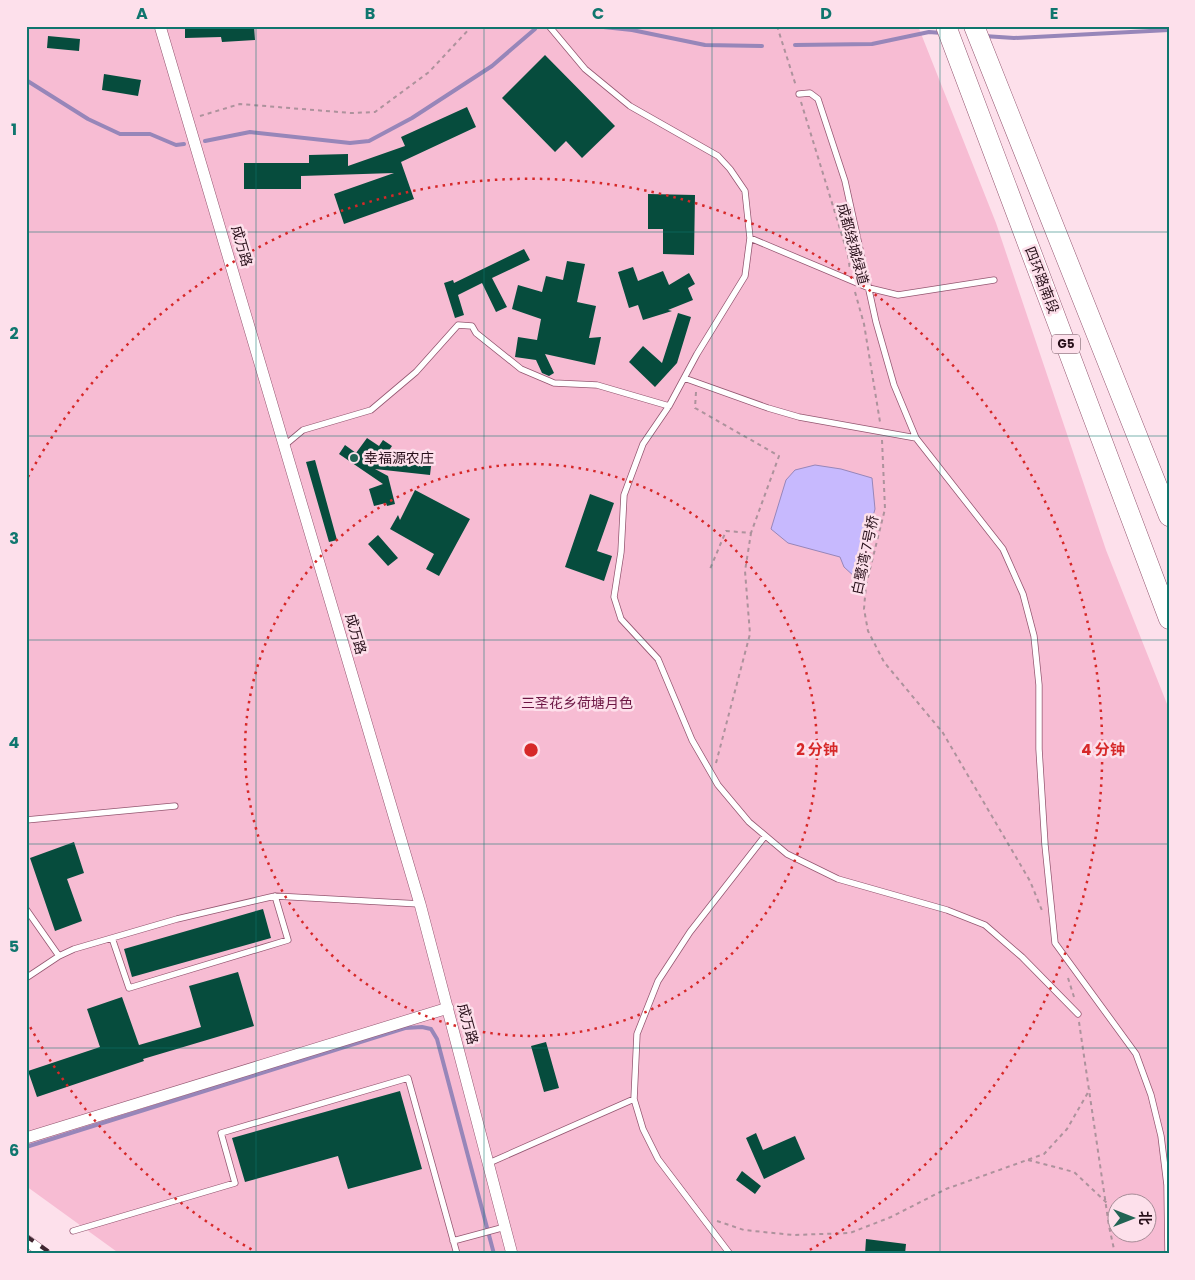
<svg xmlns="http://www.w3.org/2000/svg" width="1195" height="1280" font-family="Poppins,'Noto Sans SC',sans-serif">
<rect width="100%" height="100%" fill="#fde0eb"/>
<path fill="#f7bcd3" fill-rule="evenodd" d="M26 26H918L996 223 1106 550 1169 709V1254H120L26 1186ZM1118 1202H1148V1232H1118Z"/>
<path fill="#c7b9fe" stroke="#9786b9" d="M815 465 841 469 872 478 875 509 856 578 844 567 840 557 788 543 771 529 786 480 795 470Z"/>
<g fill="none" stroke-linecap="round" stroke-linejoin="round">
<path stroke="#9786b9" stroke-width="4" d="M594 26 632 30 705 45 762 46
M984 36 1014 38 1169 30
M795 45 872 44 929 32 942 33
M26 80 88 119 120 134H150L176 145 184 144
M205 141 250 132 350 143 369 141 412 118 492 66 535 29
M26 1147 405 1028 422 1027 431 1029 437 1039 494 1254"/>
</g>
<path fill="#064c3d" d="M185 26H254L255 40 222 42 221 37 185 38Z
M48 36 80 39 79 51 47 48Z
M545 55 615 126 582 158 566 141 555 152 502 98Z
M104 74 141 80 138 96 102 90Z
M467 107 476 127 401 162 414 199 344 224 334 194 394 173 301 176V189H244V163H309V155L348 154V166L405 146 401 137Z
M648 194 695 195 694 255 663 254V229H648Z
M524 249 530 260 492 278 507 307 496 312 482 283 458 295 464 315 455 318 444 283 453 280 454 283Z
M567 261 585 264 577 302 596 306 589 338 601 337 595 365 545 354 554 373 549 376 542 373 536 360 515 357 518 337 537 340 541 319 512 309 518 285 542 292 546 276 563 280Z
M633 267 638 281 663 271 669 285 689 273 695 284 688 288 693 300 668 310 672 311 643 320 638 305 629 308 618 272Z
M678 313 691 317 677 363 655 387 629 362 643 346 662 363Z
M367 438 379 446 383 440 392 446 388 452 432 458 430 475 375 469 388 476 395 504 387 506 386 503 374 506 369 489 383 484 339 454 345 445 356 453Z
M315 460 337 540 329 542 306 462Z
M415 490 470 519 439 576 426 569 434 554 390 529 398 515 400 520Z
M590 494 614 503 597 551 612 556 604 581 565 567Z
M378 535 398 558 388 566 368 544Z
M74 842 84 873 67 879 82 921 55 931 30 858Z
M263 909 271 938 132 977 124 949Z
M238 972 254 1026 143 1059 144 1061 37 1097 28 1071 100 1047 87 1009 122 997 139 1045 201 1027 189 986Z
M546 1042 559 1088 544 1092 531 1046Z
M400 1091 422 1169 348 1189 338 1156 245 1182 232 1138Z
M756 1133 763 1150 795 1136 805 1159 764 1179 746 1138Z
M742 1171 761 1186 755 1194 736 1180Z
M866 1239 906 1244 905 1254H865Z"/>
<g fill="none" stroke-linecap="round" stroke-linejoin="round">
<defs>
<path id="service" d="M549 26 585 69 630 106 718 156 730 169 745 191 750 238 745 276 697 354 669 406 643 444 624 495 621 552 614 597 621 619 658 659 692 740 718 785 749 822 787 854 838 879 947 910 985 925 1022 957 1078 1014
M799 94 810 93 818 99 845 181 876 322 894 385 916 438 1003 549 1023 594 1034 636 1039 685V749L1045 845 1055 943 1136 1054 1151 1095 1161 1136 1167 1185 1168 1254
M750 238 869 288 898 295 994 280
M684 378 768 408 799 417 916 438
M285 445 303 430 371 410 416 372 458 325 472 326 476 333 521 369 554 383 597 385 669 406
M26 820 175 806
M26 909 59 956
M112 938 129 988 288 940 275 896
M26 978 59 956 74 949 177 919 275 896 420 904
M489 1163 634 1099
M73 1231 235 1183 221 1133 408 1078 457 1254
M453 1241 505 1227
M730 1254 658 1159 643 1129 634 1099 637 1034 658 981 690 932 765 836"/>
<path id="minor" d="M160 26 420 904 512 1254
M26 1138 448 1008
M26 1240 45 1254"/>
<path id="motorway" d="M946 26 1169 619
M974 26 1169 516"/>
</defs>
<use href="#service" stroke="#945771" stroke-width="7"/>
<use href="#minor" stroke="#945771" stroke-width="12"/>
<use href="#motorway" stroke="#945771" stroke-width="21"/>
<path stroke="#ad929c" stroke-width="2" stroke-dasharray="4 4" stroke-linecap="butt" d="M777 26 796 86
M801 102 848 255 850 270
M200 116 240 104 351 113 375 112 429 72 472 26
M855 292 864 324 880 422
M696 392 695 408 779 456 751 533 726 531 710 569
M882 440 885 509 866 585 864 609 868 631 884 662 943 733 1030 881 1043 913
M716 763 750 634 745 571 751 533
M1068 978 1074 997
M1079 1022 1109 1226 1115 1254
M1028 1160 1074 1172 1107 1203
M717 1221 744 1230 793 1235 850 1233 891 1217 946 1189 1044 1154 1067 1129 1090 1089"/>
<use href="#service" stroke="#fff" stroke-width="5.5"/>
<use href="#minor" stroke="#fff" stroke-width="11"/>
<use href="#motorway" stroke="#fff" stroke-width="20"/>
<path stroke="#3f2630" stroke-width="4" stroke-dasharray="9 9" stroke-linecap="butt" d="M26 1236 52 1254"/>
</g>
<path fill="none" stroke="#0f766e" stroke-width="1" stroke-opacity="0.55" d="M256 26V1254M484 26V1254M712 26V1254M940 26V1254M26 232H1169M26 436H1169M26 640H1169M26 844H1169M26 1048H1169"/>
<g fill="none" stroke="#d62828" stroke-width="2.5" stroke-dasharray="2.5 5">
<circle cx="531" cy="750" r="286"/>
<path d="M258 1253A572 572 0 0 1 28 1023M28 477A572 572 0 1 1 804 1253"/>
</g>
<circle fill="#226454" stroke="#fde0eb" stroke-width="2" cx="354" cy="458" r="5"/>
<g text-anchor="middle" stroke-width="5" stroke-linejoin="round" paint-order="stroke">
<rect fill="#fde0eb" stroke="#674e58" stroke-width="1" x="1052" y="334.5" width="28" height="19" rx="4"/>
<g font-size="12" font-weight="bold" fill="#270f19">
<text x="1066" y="348">G5</text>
</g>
<g font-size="14" fill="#270f19" stroke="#fde0eb">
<text transform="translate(853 244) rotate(75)" y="5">成都绕城绿道</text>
<text transform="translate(242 246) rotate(74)" y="5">成万路</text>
<text transform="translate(1042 280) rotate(69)" y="5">四环路南段</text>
<text transform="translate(865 555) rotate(-78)" y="5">白鹭湾·7号桥</text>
<text transform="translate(356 634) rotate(74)" y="5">成万路</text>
<text transform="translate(468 1024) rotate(75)" y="5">成万路</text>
</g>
<g font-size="14" fill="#270f19" stroke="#fde0eb" text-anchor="start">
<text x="364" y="463">幸福源农庄</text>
</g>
<g font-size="14" fill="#6c1543" stroke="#fde0eb">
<text x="577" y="708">三圣花乡荷塘月色</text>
</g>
</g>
<circle cx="531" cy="750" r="8" fill="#d62828" stroke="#fde0eb" stroke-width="2.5"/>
<g font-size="15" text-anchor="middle" font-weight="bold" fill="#d62828" stroke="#fde0eb" stroke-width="5" stroke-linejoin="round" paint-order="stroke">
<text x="817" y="755">2 分钟</text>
<text x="1103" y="755">4 分钟</text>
</g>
<rect width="1195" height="1280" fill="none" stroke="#fde0eb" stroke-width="55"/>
<g transform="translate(1132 1218) rotate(90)"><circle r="24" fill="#fde0eb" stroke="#a78c97"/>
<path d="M0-4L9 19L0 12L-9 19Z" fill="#226454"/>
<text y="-8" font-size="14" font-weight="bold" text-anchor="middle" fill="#270f19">北</text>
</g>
<rect x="28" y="28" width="1140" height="1224" fill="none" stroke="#0f766e" stroke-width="2"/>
<g font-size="16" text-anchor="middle" font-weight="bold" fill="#0f766e">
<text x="142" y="19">A</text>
<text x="370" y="19">B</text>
<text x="598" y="19">C</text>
<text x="826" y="19">D</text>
<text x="1054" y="19">E</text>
<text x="14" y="135">1</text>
<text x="14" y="339">2</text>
<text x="14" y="544">3</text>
<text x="14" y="748">4</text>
<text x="14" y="952">5</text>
<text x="14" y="1156">6</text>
</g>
</svg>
